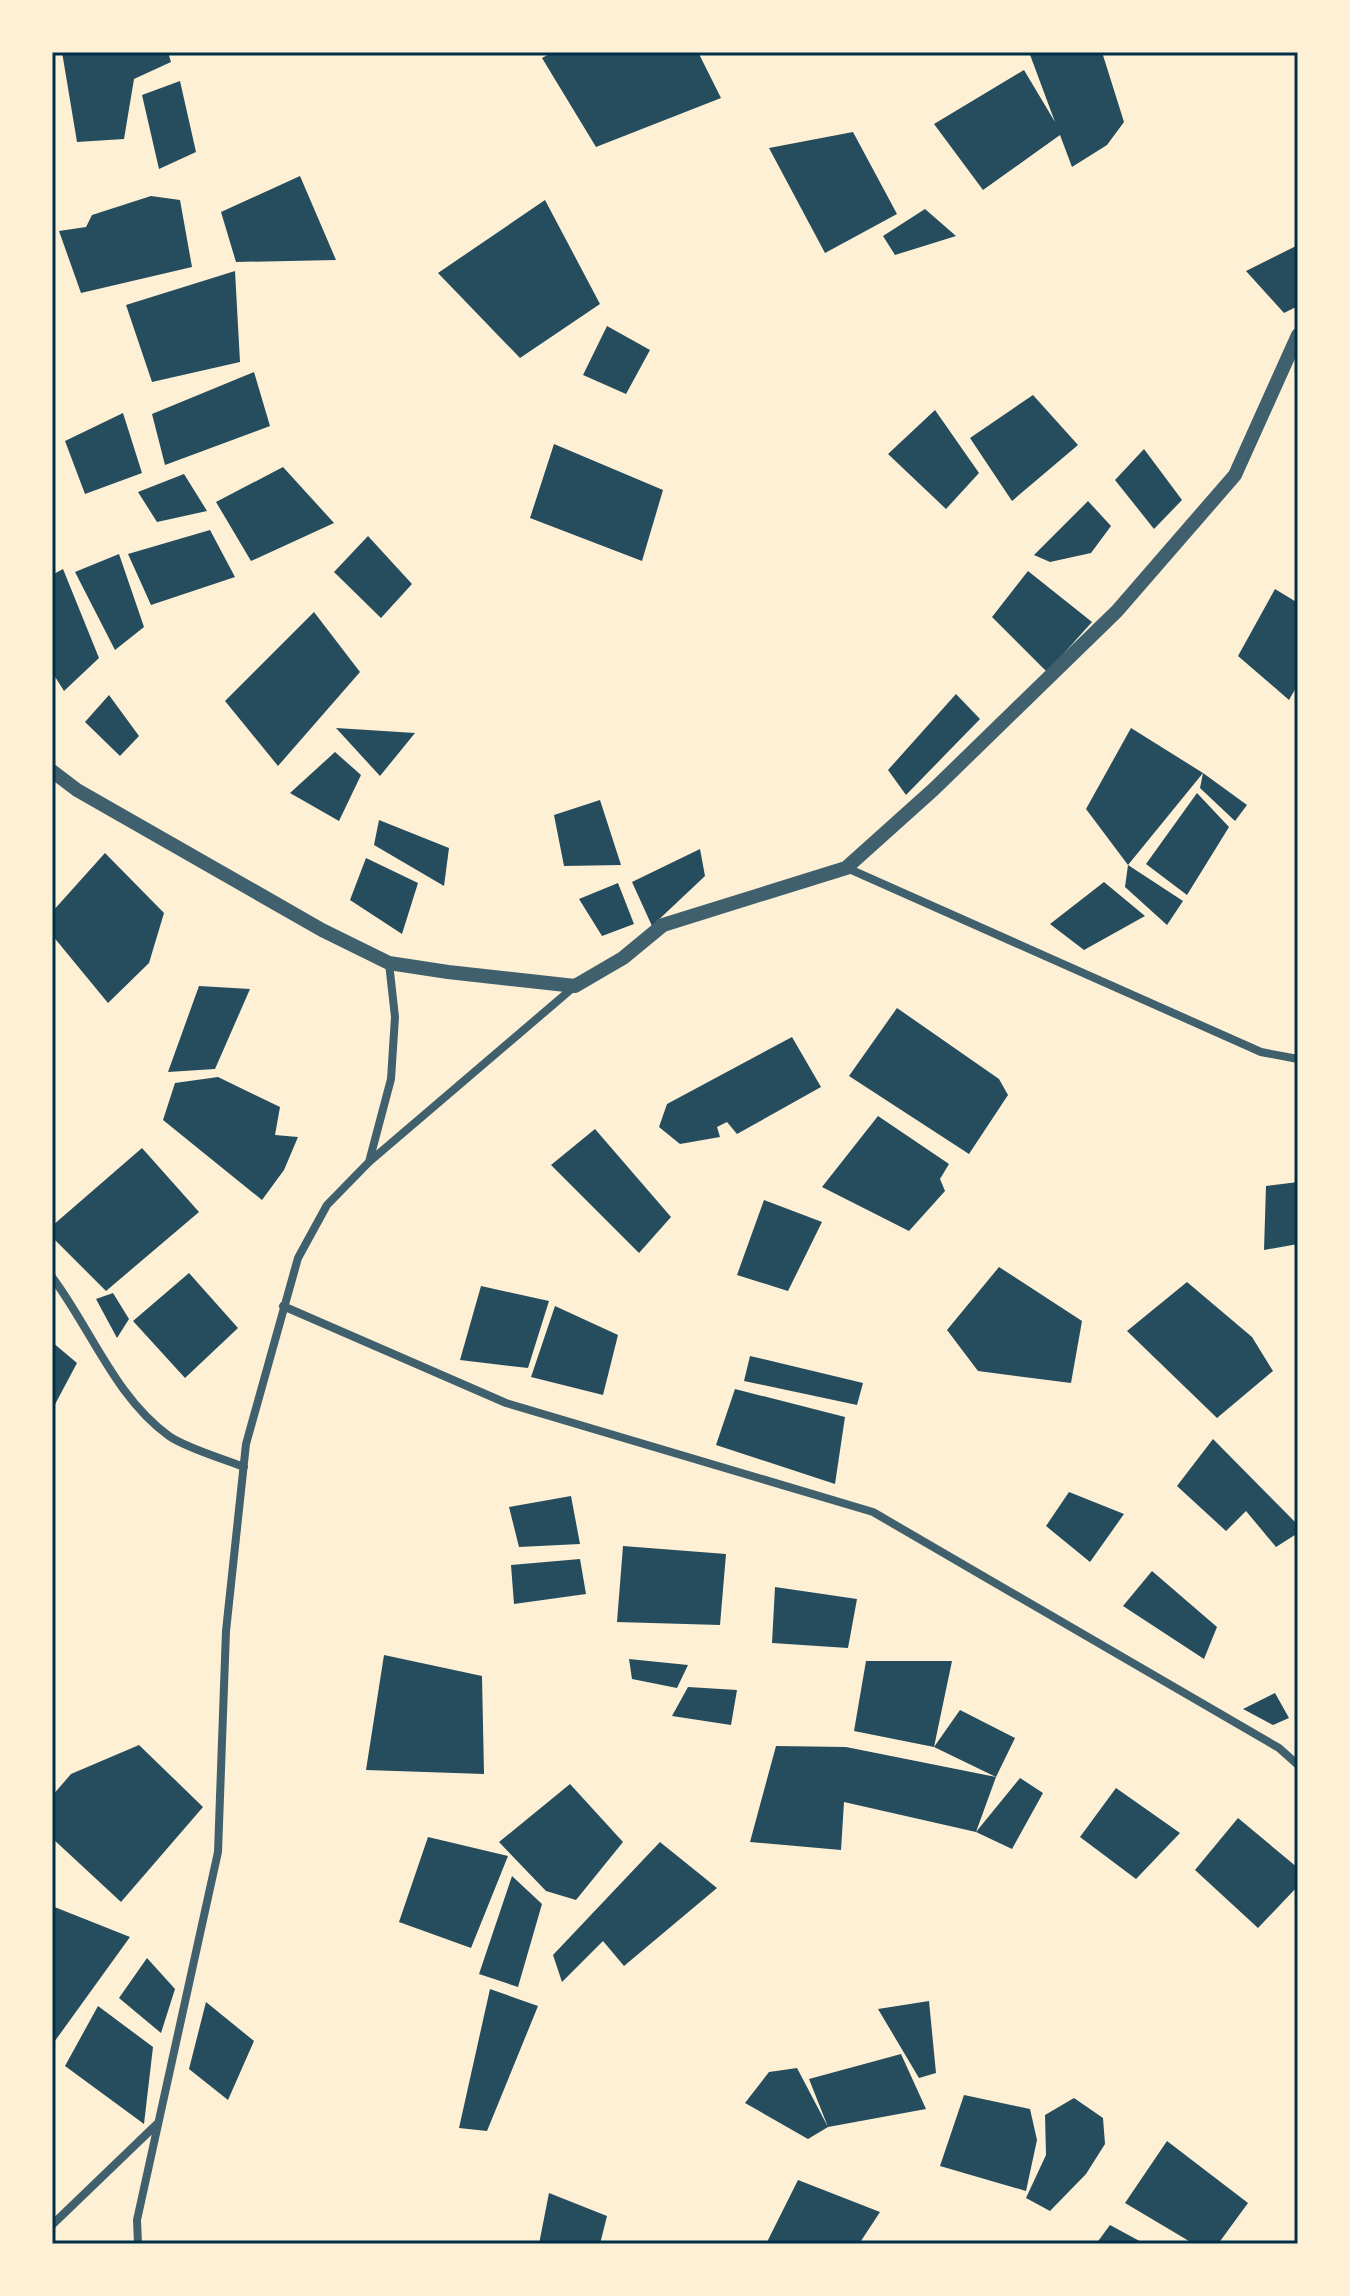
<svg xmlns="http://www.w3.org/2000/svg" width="1350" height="2296" font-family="Rubik,sans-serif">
<rect width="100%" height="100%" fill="#fdf0d5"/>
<path fill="#264d5e" d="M62 52H168L171 62 134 79 124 139 77 142Z
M553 52H698L721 98 596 147 542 58Z
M1029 52H1102L1124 122 1107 145 1072 167 1060 135 983 190 934 124 1024 70 1055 122Z
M180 81 196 152 159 169 142 95Z
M853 132 897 214 825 253 769 148Z
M300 176 336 260 236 262 221 212Z
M151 196 180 200 192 267 81 293 59 231 86 227 92 215Z
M545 200 600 304 520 358 438 273Z
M925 209 956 236 895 255 883 236Z
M1298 245V306L1284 313 1246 271Z
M235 271 240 362 152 382 126 305Z
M607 326 650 350 626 394 583 375Z
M254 372 270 426 165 465 152 414Z
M1033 395 1078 445 1012 501 970 438Z
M935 410 979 473 946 509 888 454Z
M123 413 142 473 85 494 65 441Z
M554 444 663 490 642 561 530 518Z
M1144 449 1182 500 1154 529 1115 480Z
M283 467 334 523 251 561 216 502Z
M184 474 207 511 157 522 138 492Z
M1088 501 1111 526 1091 553 1050 562 1034 555Z
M210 530 235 577 151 605 128 554Z
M368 536 412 584 381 618 334 572Z
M119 554 144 627 115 650 75 572Z
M63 569 99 658 64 691 52 672V575Z
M1028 571 1092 622 1047 672 992 617Z
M1275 589 1298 603V684L1289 700 1238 656Z
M314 612 360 672 278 766 225 701Z
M956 694 980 719 906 795 888 770Z
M109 695 139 736 120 756 85 722Z
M336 728 415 733 380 776Z
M1131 728 1203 773 1128 865 1086 809Z
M335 752 361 775 339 821 290 793Z
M1203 773 1247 805 1235 821 1200 788Z
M1197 793 1229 827 1187 895 1146 864Z
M600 800 621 865 564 866 554 815Z
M379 820 449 848 444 886 374 845Z
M700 849 705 876 652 926 632 882Z
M105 853 164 913 149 963 108 1003 52 935V912Z
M366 858 418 883 402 934 350 900Z
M1128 865 1183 901 1167 925 1125 887Z
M1104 882 1145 916 1084 950 1050 924Z
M618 883 634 924 602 936 579 899Z
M199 986 250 989 215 1069 168 1072Z
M897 1008 999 1079 1008 1095 969 1154 849 1076Z
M792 1037 821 1087 737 1134 727 1122 717 1127 720 1137 680 1144 659 1127 667 1104Z
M218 1077 280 1107 275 1135 298 1137 284 1170 262 1200 163 1120 175 1083Z
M878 1116 949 1164 940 1179 945 1191 909 1231 822 1187Z
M595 1129 671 1217 639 1253 551 1165Z
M142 1148 199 1212 106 1291 52 1237V1226Z
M1298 1182V1244L1264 1250 1266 1186Z
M764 1200 822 1222 788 1291 737 1275Z
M999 1267 1082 1321 1071 1383 978 1371 947 1330Z
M189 1273 238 1328 185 1378 133 1321Z
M1187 1282 1252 1337 1273 1371 1217 1418 1127 1331Z
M481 1286 549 1301 528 1368 460 1360Z
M113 1293 129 1319 117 1338 96 1299Z
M555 1306 618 1335 603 1395 531 1377Z
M52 1342 77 1363 52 1410Z
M750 1356 863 1383 857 1405 744 1381Z
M735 1389 845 1417 835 1484 716 1445Z
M1213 1439 1298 1525V1533L1276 1547 1246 1511 1226 1531 1177 1486Z
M1069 1492 1124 1514 1090 1562 1046 1526Z
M571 1496 580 1544 519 1547 509 1507Z
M623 1546 726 1554 720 1625 617 1622Z
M580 1559 586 1594 514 1604 511 1565Z
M1152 1571 1217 1627 1204 1659 1123 1606Z
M775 1587 857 1599 848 1648 772 1643Z
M384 1655 482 1676 484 1774 366 1770Z
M629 1659 688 1665 677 1688 632 1679Z
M866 1661H952L934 1747 960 1710 1015 1738 996 1777 934 1747 854 1731Z
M688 1687 737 1690 731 1725 672 1716Z
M1275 1693 1289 1718 1273 1725 1243 1709Z
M139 1745 203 1807 121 1902 52 1838V1796L71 1774Z
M776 1746 846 1747 996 1777 976 1832 1020 1778 1043 1793 1012 1849 976 1832 844 1802 841 1850 750 1842Z
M570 1784 623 1842 576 1900 546 1891 499 1842Z
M1116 1788 1180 1833 1136 1879 1080 1837Z
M1238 1818 1298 1868V1886L1258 1928 1195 1870Z
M428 1837 508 1856 471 1948 399 1922Z
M660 1842 717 1888 624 1966 603 1941 562 1982 553 1955Z
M512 1876 542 1904 518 1987 479 1974Z
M52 1906 130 1937 52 2045Z
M147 1958 175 1989 161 2033 119 1998Z
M490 1989 538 2006 487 2131 459 2128Z
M929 2001 936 2073 919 2078 878 2009Z
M206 2002 254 2041 228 2100 189 2069Z
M98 2006 153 2047 144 2124 65 2066Z
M901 2054 926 2109 828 2127 808 2139 745 2103 769 2072 797 2068 828 2127 809 2079Z
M964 2095 1030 2109 1037 2140 1026 2191 940 2166Z
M1074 2098 1103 2118 1105 2144 1086 2174 1050 2211 1026 2198 1046 2155 1045 2115Z
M1167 2141 1248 2203 1218 2244H1194L1125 2203Z
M798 2180 880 2212 859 2244H766Z
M549 2193 607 2216 600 2244H539Z
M1110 2225 1145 2244H1096Z"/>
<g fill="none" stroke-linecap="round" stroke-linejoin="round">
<path stroke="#3f606c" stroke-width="8" d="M847 868 1261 1052 1298 1059
M369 1162 391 1079 395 1017 389 963
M52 1277C91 1329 115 1397 169 1436 186 1448 224 1459 244 1467
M283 1306 506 1403 873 1512 1279 1748 1298 1765
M52 2225 158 2123
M138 2244 137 2220 218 1852 226 1631 246 1444 298 1258 327 1205 369 1162 575 986"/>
<path stroke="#3f606c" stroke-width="14" d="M52 771 77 790 322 930 389 963 448 972 575 986 623 958 663 925 846 868 934 789 1117 611 1235 475 1298 335"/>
</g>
<rect width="1350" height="2296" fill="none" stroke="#fdf0d5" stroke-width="108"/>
<rect x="54" y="54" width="1242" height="2188" fill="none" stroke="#003049" stroke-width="3"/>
</svg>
